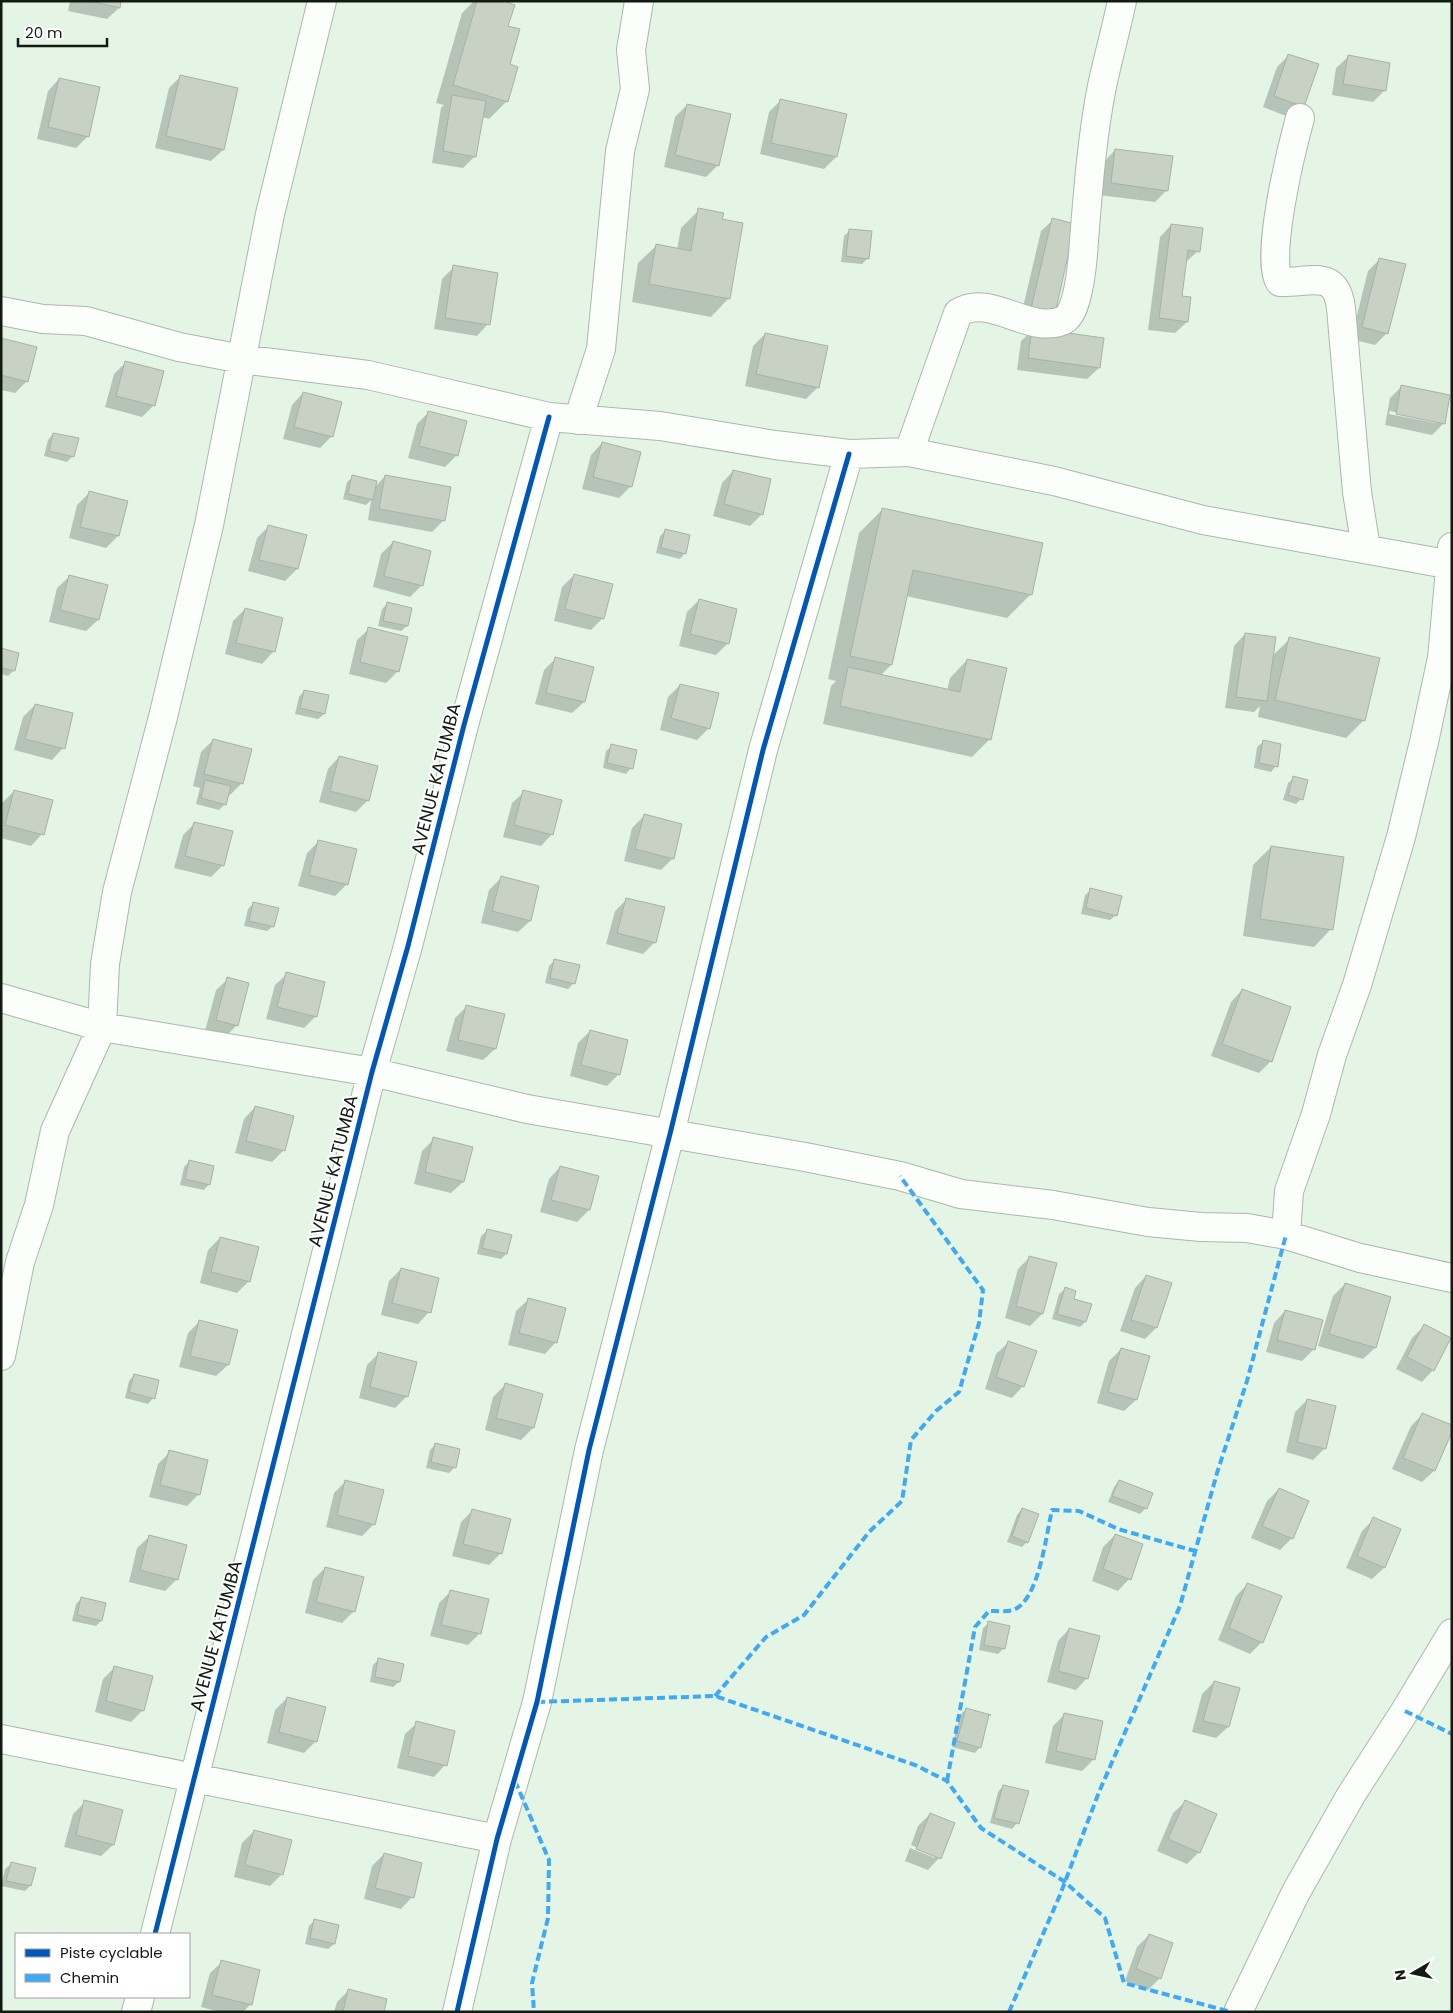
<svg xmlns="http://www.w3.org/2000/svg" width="1453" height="2013" font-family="Poppins,sans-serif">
<rect width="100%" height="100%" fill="#e4f5e6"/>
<path fill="#0003" fill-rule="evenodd" d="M70 1H120L119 8 107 19 68 11Z
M474 1H499L507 27V101L489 119 482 117 475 156 463 168 432 163 441 108 444 105 436 103 462 13Z
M1289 55 1303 106 1291 118 1263 107 1277 67Z
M1348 57 1384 91 1373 102 1332 95 1336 68Z
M181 76 223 150 211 161 155 148 169 88Z
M59 79 88 136 76 148 37 139 48 91Z
M781 100 836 157 824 169 760 154 769 112Z
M687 105 718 165 706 177 664 167 675 117Z
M1115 150 1166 191 1155 202 1099 195 1104 162Z
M699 210 721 220 742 224 728 299 711 317 632 302 638 263 656 246 677 250 681 228Z
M1053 220 1054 314 1020 320 1041 231Z
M1171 225 1198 251 1185 263 1181 297 1187 322 1175 333 1148 330 1160 237Z
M850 230 868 258 862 264 841 262 844 236Z
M1380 259 1387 333 1375 345 1351 339 1368 271Z
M454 267 488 324 477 336 434 329 442 279Z
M1033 330 1099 368 1087 379 1017 370 1021 341Z
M765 334 818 387 806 399 745 386 753 346Z
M1 339 27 381 15 393 1 390Z
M126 362 154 405 142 417 105 407 114 374Z
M1402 386 1444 423 1432 435 1385 425 1390 398ZM1390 411 1436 421V423L1389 414Z
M303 393 332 436 320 448 283 439 292 405Z
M429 412 457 455 445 467 408 458 417 424Z
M53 434 73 456 67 462 44 456 48 440Z
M602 443 631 486 619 498 582 489 591 455Z
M733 471 762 514 750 526 713 516 722 483Z
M385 476 443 521 432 532 368 520 371 500 366 505 343 499 347 482 353 477 375 487Z
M89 493 126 502 118 536 106 548 69 538 77 505Z
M883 509 1041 544 1030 595 1007 618 906 596 891 665 880 676 947 691 950 678 967 660 990 739 972 757 823 724 831 686 836 681 828 679 859 533Z
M269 526 305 536 297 569 285 581 248 571 257 538Z
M666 530 685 553 680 559 656 553 660 536Z
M393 542 422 585 410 597 373 587 381 554Z
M574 575 603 618 591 630 554 621 562 587Z
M69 577 98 620 86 631 49 622 57 588Z
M699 600 728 643 716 655 679 646 687 612Z
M388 603 407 626 401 631 378 626 382 609Z
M245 609 282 618 273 652 262 664 225 654 233 621Z
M369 629 398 671 386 683 349 674 357 640Z
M1245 634 1272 656 1290 639 1364 720 1346 738 1258 717 1260 706 1254 712 1225 708 1234 646Z
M1 649 14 670 8 676 1 674Z
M555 659 584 702 572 713 535 704 544 670Z
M680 685 709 728 697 740 660 730 668 697Z
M304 691 324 714 318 719 295 714 299 697Z
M35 705 63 748 52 760 14 750 23 717Z
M213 740 242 783 230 795 227 794 225 804 219 810 196 804 200 788 193 786 201 752Z
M1263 742 1276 766 1271 772 1254 768 1257 747Z
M612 746 631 768 626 774 603 768 606 751Z
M339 757 368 800 356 812 319 802 328 769Z
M1294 778 1301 799 1296 804 1283 800 1288 783Z
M14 791 42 834 31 846 1 838 2 803Z
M524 792 552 834 541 846 503 837 512 803Z
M644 816 681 825 672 859 661 870 624 861 632 828Z
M195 823 223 865 211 877 174 868 183 835Z
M319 841 347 884 335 896 298 886 307 853Z
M1271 847 1331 929 1314 947 1243 936 1253 865Z
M501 878 538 887 530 921 518 932 481 923 489 890Z
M1091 890 1116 915 1110 920 1081 914 1085 895Z
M627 899 655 942 643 954 606 944 615 911Z
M253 904 273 926 267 931 244 926 248 909Z
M555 960 574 983 568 989 545 983 549 966Z
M287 974 315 1017 304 1028 266 1019 275 985Z
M228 979 237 1025 225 1037 205 1031 216 990Z
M1242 990 1290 1008 1270 1062 1259 1073 1211 1056 1231 1002Z
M467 1006 495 1049 483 1060 446 1051 455 1018Z
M590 1031 619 1074 607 1086 570 1076 578 1043Z
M255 1107 284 1150 272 1162 235 1153 244 1119Z
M434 1139 471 1148 463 1182 451 1193 414 1184 422 1151Z
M189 1162 209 1184 204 1190 180 1185 184 1167Z
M560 1167 598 1177 589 1210 577 1222 540 1212 549 1179Z
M487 1231 506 1254 501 1259 477 1254 481 1236Z
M220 1238 249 1281 237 1293 200 1283 208 1250Z
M1030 1257 1055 1264 1042 1314 1030 1326 1005 1318 1018 1269Z
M401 1269 429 1312 418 1324 381 1315 389 1281Z
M1146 1276 1156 1328 1145 1339 1120 1331 1135 1288Z
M1345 1284 1375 1348 1363 1359 1318 1346 1333 1296Z
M1065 1289 1085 1322 1080 1327 1052 1319 1059 1294Z
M528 1300 556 1342 545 1354 508 1345 516 1311Z
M1285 1311 1314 1349 1302 1361 1266 1352 1274 1323Z
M199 1322 228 1365 216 1376 179 1367 188 1333Z
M1424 1326 1433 1370 1422 1382 1396 1369 1412 1338Z
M1008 1343 1023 1386 1012 1398 985 1389 996 1354Z
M1121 1349 1136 1400 1124 1411 1097 1403 1109 1361Z
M379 1353 407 1396 395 1408 359 1398 367 1365Z
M134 1375 153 1398 148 1404 125 1398 129 1381Z
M505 1385 533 1428 521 1440 485 1430 493 1397Z
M1307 1400 1325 1448 1313 1460 1286 1452 1295 1412Z
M1423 1414 1434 1471 1422 1482 1392 1469 1411 1426Z
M435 1445 455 1467 449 1473 426 1468 430 1450Z
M170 1452 206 1461 198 1495 187 1506 149 1497 158 1464Z
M346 1481 374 1524 362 1536 326 1527 334 1493Z
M1119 1481 1146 1508 1140 1514 1108 1502 1114 1487Z
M1279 1489 1292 1538 1280 1550 1251 1538 1267 1501Z
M1022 1509 1027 1542 1022 1547 1007 1542 1017 1515Z
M472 1511 501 1553 489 1565 452 1556 461 1522Z
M1374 1519 1384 1568 1372 1579 1346 1568 1362 1531Z
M1115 1535 1129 1579 1118 1591 1092 1581 1103 1547Z
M149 1537 177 1579 165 1591 129 1582 137 1548Z
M325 1568 354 1611 342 1623 305 1613 313 1580Z
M1248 1584 1262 1642 1250 1654 1218 1640 1236 1596Z
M451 1591 479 1634 468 1645 430 1636 439 1603Z
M82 1598 101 1621 96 1626 72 1621 76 1604Z
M989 1623 1004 1648 998 1654 979 1650 983 1628Z
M1069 1629 1087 1678 1076 1690 1047 1682 1058 1641Z
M379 1659 402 1665 399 1682 393 1687 370 1682 373 1665Z
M115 1667 143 1710 131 1722 95 1712 103 1679Z
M1214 1682 1228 1727 1216 1738 1192 1732 1202 1694Z
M287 1698 316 1741 304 1753 267 1743 275 1710Z
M966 1709 980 1747 975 1753 952 1747 960 1715Z
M1065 1714 1094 1759 1082 1771 1045 1763 1053 1726Z
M417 1723 445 1765 434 1777 397 1768 405 1734Z
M1003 1786 1017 1823 1012 1829 990 1823 998 1792Z
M85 1802 113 1845 101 1856 64 1847 73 1814Z
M1185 1802 1199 1852 1187 1864 1157 1851 1173 1813Z
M930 1814 939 1858 928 1870 905 1861 910 1848 935 1858V1855L911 1845 918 1826Z
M254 1831 282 1874 270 1886 234 1877 242 1843Z
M384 1854 412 1897 401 1909 364 1899 372 1866Z
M11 1864 34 1869 30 1886 25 1891 1 1886 5 1869Z
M314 1921 334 1944 328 1949 305 1944 309 1926Z
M1149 1935 1160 1978 1148 1990 1125 1981 1137 1947Z
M222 1962 251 2004 243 2012H221L201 2007 210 1973Z
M348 1991 383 2012H334L337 2002Z"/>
<path fill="#c8d2c4" stroke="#a8b1a5" d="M89 1H121L120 8Z
M477 1H503L515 5 508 26 520 29 510 64 518 67 508 102 453 85Z
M1288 54 1319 64 1304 107 1274 96Z
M1348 55 1390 63 1386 91 1343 84Z
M180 75 238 88 224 150 166 136Z
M59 78 100 87 89 137 48 127Z
M452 95 486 101 476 157 443 151Z
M780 99 847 114 837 157 771 143Z
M687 104 731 114 719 166 675 155Z
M1115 149 1173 156 1168 191 1111 183Z
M698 208 724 213 722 219 743 223 730 299 649 284 656 244 691 251Z
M1052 218 1075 224 1055 314 1031 309Z
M1171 224 1203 228 1200 252 1188 250 1182 296 1191 297 1188 322 1159 318Z
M849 229 872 231 869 259 846 256Z
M1379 258 1406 264 1388 334 1362 327Z
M453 265 498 273 490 325 445 318Z
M1032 328 1104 338 1100 368 1028 358Z
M765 333 828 346 819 388 756 374Z
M1 338 37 347 28 382 1 375Z
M125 361 164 371 155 406 116 396Z
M1401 385 1450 395 1445 424 1396 414Z
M303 392 342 402 333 437 294 427Z
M428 411 467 421 458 456 419 446Z
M53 433 79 438 74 457 49 451Z
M602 442 641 452 632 487 593 477Z
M733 470 771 479 763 515 724 504Z
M352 475 377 481 373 500 348 494Z
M385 475 451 487 445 521 379 509Z
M89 491 128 501 119 536 80 527Z
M882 508 1043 543 1032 595 913 570 892 665 850 656Z
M268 525 307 535 298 569 259 560Z
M665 529 690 535 686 554 661 548Z
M393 541 431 551 423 586 384 576Z
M574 574 613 584 604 619 565 609Z
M69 575 108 585 99 620 60 610Z
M699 599 737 609 729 644 690 634Z
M387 602 412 608 408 626 383 621Z
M245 608 283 618 275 652 236 643Z
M368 627 408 637 399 672 360 662Z
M1245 633 1276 637 1267 701 1236 697Z
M1289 637 1380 658 1365 721 1275 700Z
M1 648 19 653 15 671 1 668Z
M555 657 594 667 585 702 546 693Z
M967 659 1007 668 991 740 840 706 848 667 960 692Z
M680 684 719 693 710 729 671 718Z
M304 690 329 695 325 714 300 708Z
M35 704 73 713 65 749 25 739Z
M213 739 252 749 243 784 204 774Z
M1263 740 1281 744 1278 767 1259 763Z
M611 744 637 750 633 769 607 763Z
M339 756 378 766 369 801 330 791Z
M1293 776 1308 780 1303 800 1288 795Z
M205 780 231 786 226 805 201 798Z
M14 790 53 800 44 835 5 825Z
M523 790 562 800 553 835 514 825Z
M644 814 682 824 674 859 635 849Z
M194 822 233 831 224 866 185 856Z
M318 840 357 849 348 885 309 875Z
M1271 846 1344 857 1333 930 1260 919Z
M501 876 539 886 531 921 492 911Z
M1090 888 1122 896 1117 916 1086 908Z
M626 898 665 907 656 943 617 933Z
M253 902 279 908 274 927 249 921Z
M554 959 580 965 575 984 550 978Z
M286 972 325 982 317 1017 277 1007Z
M227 977 249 983 238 1026 216 1020Z
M1242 989 1291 1007 1272 1062 1222 1044Z
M466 1005 505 1014 496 1049 458 1040Z
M590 1030 628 1040 620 1075 581 1065Z
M255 1106 294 1116 285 1151 246 1141Z
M433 1137 473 1147 464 1182 425 1172Z
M189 1160 214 1166 210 1185 185 1179Z
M560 1166 599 1176 590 1210 551 1200Z
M487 1229 512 1235 507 1254 482 1248Z
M220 1237 259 1247 250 1282 211 1272Z
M1029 1256 1057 1263 1043 1314 1016 1306Z
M401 1268 439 1278 431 1313 392 1303Z
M1146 1275 1172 1283 1157 1328 1131 1320Z
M1345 1283 1391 1297 1376 1348 1329 1334Z
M1065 1287 1076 1291 1074 1299 1092 1304 1086 1322 1057 1314Z
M528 1298 566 1308 557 1343 519 1333Z
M1285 1310 1323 1320 1315 1350 1277 1340Z
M199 1320 238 1330 229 1365 190 1356Z
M1424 1324 1451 1338 1434 1371 1407 1357Z
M1008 1341 1037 1351 1024 1387 996 1377Z
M1121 1348 1150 1356 1137 1400 1108 1392Z
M378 1352 417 1362 408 1397 370 1387Z
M134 1374 159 1380 155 1399 129 1392Z
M505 1383 543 1394 534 1428 496 1418Z
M1307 1399 1336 1406 1326 1449 1297 1442Z
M1422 1413 1452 1425V1432L1435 1471 1403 1458Z
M435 1443 460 1449 456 1468 431 1462Z
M169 1450 208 1460 200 1495 160 1485Z
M345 1480 384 1490 375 1525 337 1515Z
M1119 1480 1153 1493 1147 1509 1112 1496Z
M1279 1488 1309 1501 1293 1539 1262 1526Z
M1022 1508 1039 1514 1028 1543 1012 1536Z
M472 1509 511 1519 502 1554 463 1544Z
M1373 1517 1401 1529 1385 1568 1357 1556Z
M1115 1534 1143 1544 1131 1580 1103 1569Z
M149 1535 187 1545 178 1580 140 1570Z
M325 1567 364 1577 355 1612 316 1602Z
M1247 1583 1282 1596 1263 1643 1229 1628Z
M450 1590 489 1599 481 1634 441 1625Z
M81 1597 106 1603 102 1621 77 1615Z
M988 1621 1010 1626 1005 1649 984 1645Z
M1069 1628 1100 1636 1088 1679 1058 1671Z
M378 1658 404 1664 400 1682 375 1677Z
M114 1666 153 1676 144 1711 106 1701Z
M1214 1681 1240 1688 1229 1727 1203 1721Z
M287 1697 326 1707 317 1742 279 1732Z
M966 1708 991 1715H989L981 1748 957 1741Z
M1064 1713 1103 1721 1095 1760 1056 1751Z
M416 1721 455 1731 447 1766 408 1756Z
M1003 1785 1029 1791 1019 1824 994 1818Z
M84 1800 123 1810 114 1845 76 1835Z
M1185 1800 1217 1814 1200 1853 1168 1839Z
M930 1813 955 1823 941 1859 916 1849Z
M254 1830 292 1840 283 1875 245 1865Z
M384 1853 422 1863 414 1898 375 1888Z
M11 1862 36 1868 31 1886 6 1881Z
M314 1919 339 1925 335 1944 310 1938Z
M1149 1934 1173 1943 1161 1979 1136 1969Z
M221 1960 260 1970 252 2005 212 1995Z
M348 1989 387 1999 384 2012H343Z"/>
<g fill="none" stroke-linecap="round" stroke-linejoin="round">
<defs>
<path id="minor" d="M1300 118C1292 147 1264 260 1280 282 1310 283 1336 268 1341 308L1357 492 1366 548
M1 311 43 319 86 321 179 347 242 359 368 375 549 417 660 426 775 445 849 454 909 452 1054 481 1203 520 1452 565
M578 420 601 349 620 151 635 89 631 50 639 1
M909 452 958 313C991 292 1029 336 1064 320 1079 313 1083 257 1084 241 1088 190 1092 137 1102 86 1108 58 1116 30 1122 1
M1 998 102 1027 372 1072 527 1109 805 1157 900 1176 961 1194 1053 1205 1148 1222 1201 1227 1247 1228 1286 1235 1360 1258 1452 1278
M1286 1235 1289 1191 1316 1114 1332 1055 1357 985 1401 837 1424 742 1442 658 1452 547
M1 1356 20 1262 39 1205 55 1131 102 1027 105 964 117 892 163 717 209 525 270 214 322 1
M1 1739 497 1839
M155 1934 372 1072 408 946 464 725 549 417
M136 2012 140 1997
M457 2012 497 1839 537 1702 589 1450 670 1134 763 750 849 454
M1238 2012 1296 1892 1351 1795 1405 1711 1452 1633"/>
</defs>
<use href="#minor" stroke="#abb8ac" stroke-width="30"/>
<use href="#minor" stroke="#fbfefb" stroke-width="28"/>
<path stroke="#3fa9f5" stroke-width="4" stroke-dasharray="8 4" stroke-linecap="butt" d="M715 1696 766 1637 804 1615 869 1532 902 1501 911 1440 936 1411 959 1392 979 1323 983 1290 900 1176
M537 1702 715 1696 915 1765 947 1781 981 1828 1065 1882 1105 1918 1124 1983 1231 2012
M1405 1711 1452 1734
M515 1781 549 1860 548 1918 532 1983 534 2012
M947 1781 975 1627 989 1611C996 1611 1006 1612 1013 1610 1039 1601 1046 1535 1052 1510L1079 1511 1118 1529 1195 1551
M1009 2012 1060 1895 1099 1792 1180 1606 1217 1473 1247 1381 1286 1235"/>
<defs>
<path id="cycleway" d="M155 1934 372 1072 408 946 464 725 549 417
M457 2012 497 1839 537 1702 589 1450 670 1134 763 750 849 454"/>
</defs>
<use href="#cycleway" stroke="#fff" stroke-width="8"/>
<use href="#cycleway" stroke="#0057b8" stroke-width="5"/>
</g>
<g text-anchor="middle" stroke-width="4" stroke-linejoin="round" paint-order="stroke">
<g font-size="18" fill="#111b12" stroke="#fff">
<text transform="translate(436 779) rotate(-76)" y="6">AVENUE KATUMBA</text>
<text transform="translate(333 1171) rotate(-76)" y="6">AVENUE KATUMBA</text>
<text transform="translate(216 1636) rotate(-75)" y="6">AVENUE KATUMBA</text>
</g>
</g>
<rect width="1453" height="2013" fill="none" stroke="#111b12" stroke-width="5"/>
<rect x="15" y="1933" width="175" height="65" fill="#ffffff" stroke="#a0a4a0"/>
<rect x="25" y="1949" width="25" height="8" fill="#0057b8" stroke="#a0a4a0"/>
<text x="60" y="1958" font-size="15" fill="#111b12">Piste cyclable</text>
<rect x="25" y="1974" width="25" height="8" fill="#3fa9f5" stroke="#a0a4a0"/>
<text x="60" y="1983" font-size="15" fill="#111b12">Chemin</text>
<g transform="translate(1413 1973) rotate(261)" stroke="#ffffff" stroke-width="4" paint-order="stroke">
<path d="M0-4L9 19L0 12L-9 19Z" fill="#111b12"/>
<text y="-8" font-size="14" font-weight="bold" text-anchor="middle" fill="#111b12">N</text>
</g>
<path d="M18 38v8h89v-8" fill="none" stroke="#111b12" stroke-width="2.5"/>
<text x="25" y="38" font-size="15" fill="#111b12" stroke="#ffffff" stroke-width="4" paint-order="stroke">20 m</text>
</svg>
